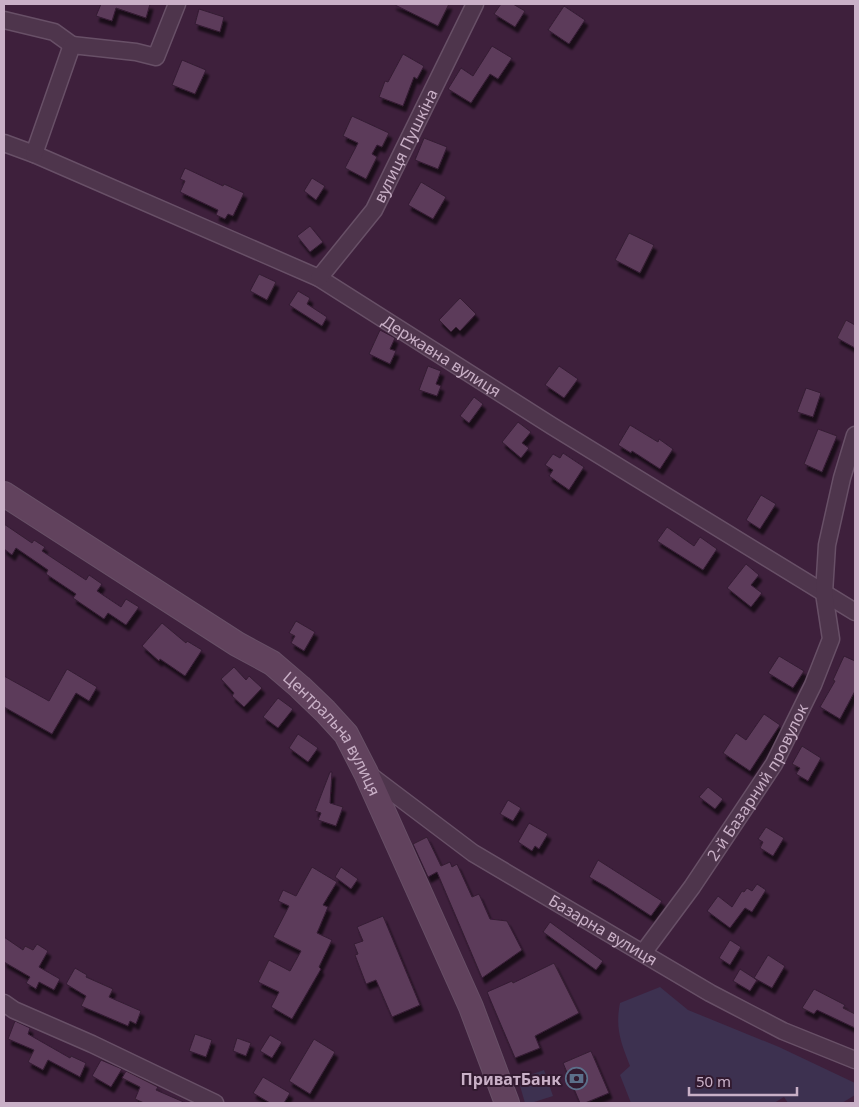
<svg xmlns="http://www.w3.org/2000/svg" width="859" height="1107" font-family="'Noto Sans',sans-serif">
<defs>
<filter id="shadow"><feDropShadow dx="3" dy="5.5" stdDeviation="1" flood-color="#0009"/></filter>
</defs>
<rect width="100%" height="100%" fill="#3e203c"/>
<path fill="#3d3150" d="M660 987 688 1010 779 1047 855 1083V1095L842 1103H788L784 1097 774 1103H631L620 1075 630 1066C621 1042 615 1029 620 1003Z
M544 1070 553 1096 531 1103H525L518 1079Z"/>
<path fill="#5c3a5a" stroke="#341c33" filter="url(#shadow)" d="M101 4H150L146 18 116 8 112 21 96 16Z
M393 4H449L438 26Z
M501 4H513L525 11 515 27 494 14Z
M564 6 585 20 569 44 548 30Z
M199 9 224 17 220 32 195 24Z
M492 46 512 58 498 79 490 74 471 103 448 89 461 68 473 76Z
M403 54 424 66 417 79 414 77 403 106 379 97 385 81 388 82Z
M182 60 206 70 195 94 172 85Z
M352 116 389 133 382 147 377 145 372 154 377 157 366 179 345 168 358 143 343 136Z
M424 138 447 147 438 169 415 160Z
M185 168 223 186 224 184 244 193 233 216 228 214 225 219 216 215 218 210 180 192 185 181 180 179Z
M312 178 325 186 316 200 304 191Z
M421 182 446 197 433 219 408 205Z
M310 226 323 242 310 252 297 236Z
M629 233 654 245 640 273 615 260Z
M259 274 276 282 267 300 250 291Z
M298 291 310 298 307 304 327 317 322 326 289 305Z
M460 298 476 314 460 331 456 327 451 332 439 320Z
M846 320 855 325V348L837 338Z
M380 330 395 338 390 349 396 351 390 364 369 354Z
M428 366 441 371 436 384 441 386 437 396 419 390Z
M559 366 578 379 564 398 545 385Z
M806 388 821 393 813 417 797 412Z
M474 397 483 404 469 423 460 416Z
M518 422 531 432 522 443 529 448 521 458 502 442Z
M630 425 658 442 659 439 673 449 660 469 632 451 631 453 618 445Z
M818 429 837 436 822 472 804 464Z
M563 453 584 467 569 490 549 476 553 470 545 465 553 454 560 458Z
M761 495 776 504 760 529 746 520Z
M4 524 32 543 34 540 45 547 42 551 86 580 89 575 102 584 97 591 121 607 126 599 139 607 126 625 108 613 104 619 73 598 76 594 46 574 48 570 16 548 12 555 4 549Z
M667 527 694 546 700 537 717 549 703 570 657 541Z
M746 564 759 575 751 585 762 593 751 607 727 588Z
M296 621 315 632 304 651 291 643 295 636 289 633Z
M162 623 186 643 187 641 202 650 185 676 160 659 159 661 142 646Z
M779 656 804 671 793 688 768 673Z
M844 656 855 661V691L840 719 820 707 835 681 833 680Z
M234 667 246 680 249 676 262 688 244 707 232 696 234 693 221 679Z
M67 669 97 687 89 701 76 693 52 734 4 707V676L49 701Z
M278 698 293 709 278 728 263 717Z
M764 714 780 725 750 771 723 753 736 733 746 740Z
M298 734 318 748 308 762 289 748Z
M802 746 821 758 808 781 796 774 800 768 792 764Z
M330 772H332L330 803 343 807 336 826 318 820 321 813 315 811Z
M708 787 723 799 715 809 699 797Z
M508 800 521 808 513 821 500 814Z
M529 823 548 834 539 849 535 846 532 851 518 842Z
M766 827 784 838 773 856 760 848 763 842 758 839Z
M427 837 441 866 450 862 452 867 457 864 472 897 479 894 490 919 507 921 522 950 482 978 437 872 428 877 413 844Z
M598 860 662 901 651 916 605 886 589 877Z
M312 867 337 882 323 905 328 907 317 933 332 940 319 967 321 969 292 1019 271 1007 279 992 258 982 269 960 290 971 301 951 273 937 289 906 278 901 283 890 296 896Z
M341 867 358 879 351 889 335 877Z
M757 884 766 890 752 912 745 908 730 928 707 911 718 896 732 907 742 891 744 892 747 888 752 891Z
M383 916 420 1005 392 1017 376 980 366 984 355 955 358 954 354 944 363 941 357 927Z
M550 922 603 961 596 970 543 932Z
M4 937 23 950 25 946 33 950 37 944 48 951 39 967 60 979 54 990 39 982 36 989 26 983 30 977 4 962Z
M730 940 741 947 730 965 719 958Z
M768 955 785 966 772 988 754 978Z
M554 963 579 1013 535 1036 540 1048 515 1058 487 992 512 981 513 983Z
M75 968 87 975 86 977 113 989 109 997 141 1011 136 1024 130 1021 128 1026 81 1006 86 996 66 984Z
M740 969 757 980 750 991 733 981Z
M814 989 845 1005 843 1008 855 1014V1028L817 1010 814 1014 802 1008Z
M15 1021 30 1028 28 1034 70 1058 71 1056 86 1063 80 1077 48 1060 43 1070 28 1062 34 1050 8 1039Z
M195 1034 212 1040 206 1057 189 1051Z
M270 1035 282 1042 272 1058 260 1051Z
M237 1038 251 1043 246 1056 233 1051Z
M314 1039 335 1052 310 1094 289 1081Z
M591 1051 609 1093 585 1103H580L563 1063Z
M101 1060 122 1069 111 1087 92 1076Z
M126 1071 158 1087 156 1090 186 1103H144L135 1099 140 1087 122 1078Z
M263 1077 290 1093 284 1103H270L253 1093Z"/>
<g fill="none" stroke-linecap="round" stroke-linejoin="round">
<defs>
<g id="street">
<path d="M4 20 54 32 72 45"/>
<path id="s1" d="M4 143 34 154 319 278 552 426 855 612"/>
<path d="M34 154 72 45 136 52 156 57 177 4"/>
<path id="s2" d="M319 278 374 210 475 4"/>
<path id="s3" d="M367 773 473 853 710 993 783 1031 855 1060"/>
<path id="s4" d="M643 953 692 887 774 764 813 685 831 639 824 593 827 545 842 478 855 435"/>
<path d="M4 1003 14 1010 92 1044 215 1103"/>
</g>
<g id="secondary">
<path id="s5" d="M4 494 237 644 272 663 300 687 325 711 346 734 366 773 471 1007 507 1103"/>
</g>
</defs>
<use href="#street" stroke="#685067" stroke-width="19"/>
<use href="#secondary" stroke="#685067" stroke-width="26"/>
<use href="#street" stroke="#4e354c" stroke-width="16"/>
<use href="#secondary" stroke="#61425d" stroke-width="24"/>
</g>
<defs>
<symbol id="bank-ring" viewBox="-11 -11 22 22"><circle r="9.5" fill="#321a30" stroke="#5c6f8a" stroke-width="1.5"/><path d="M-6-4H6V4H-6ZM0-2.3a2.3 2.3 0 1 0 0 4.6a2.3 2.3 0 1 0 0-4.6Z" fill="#5c6f8a"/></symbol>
</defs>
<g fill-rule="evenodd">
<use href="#bank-ring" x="564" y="1066" width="25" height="25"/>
</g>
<g text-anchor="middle" stroke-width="4" stroke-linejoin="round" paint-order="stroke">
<g font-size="16" fill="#c9b0c7" stroke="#321a30">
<text dy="6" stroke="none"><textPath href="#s2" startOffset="159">вулиця Пушкіна</textPath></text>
<text dy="6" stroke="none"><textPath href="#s1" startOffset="488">Державна вулиця</textPath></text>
<text dy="6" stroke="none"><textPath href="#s5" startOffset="411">Центральна вулиця</textPath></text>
<text dy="6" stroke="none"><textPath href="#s4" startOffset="206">2-й Базарний провулок</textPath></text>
<text dy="6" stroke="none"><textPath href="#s3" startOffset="284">Базарна вулиця</textPath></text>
</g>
<g font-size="16" font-weight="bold" fill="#c9b0c7" stroke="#321a30" text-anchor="end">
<text x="561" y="1085">ПриватБанк</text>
</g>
</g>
<rect width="859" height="1107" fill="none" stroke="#c9b0c7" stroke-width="10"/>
<path d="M689 1087v8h108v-8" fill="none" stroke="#c9b0c7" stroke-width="2.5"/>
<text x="696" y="1087" font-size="15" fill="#c9b0c7" stroke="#321a30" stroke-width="4" paint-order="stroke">50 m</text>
</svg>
